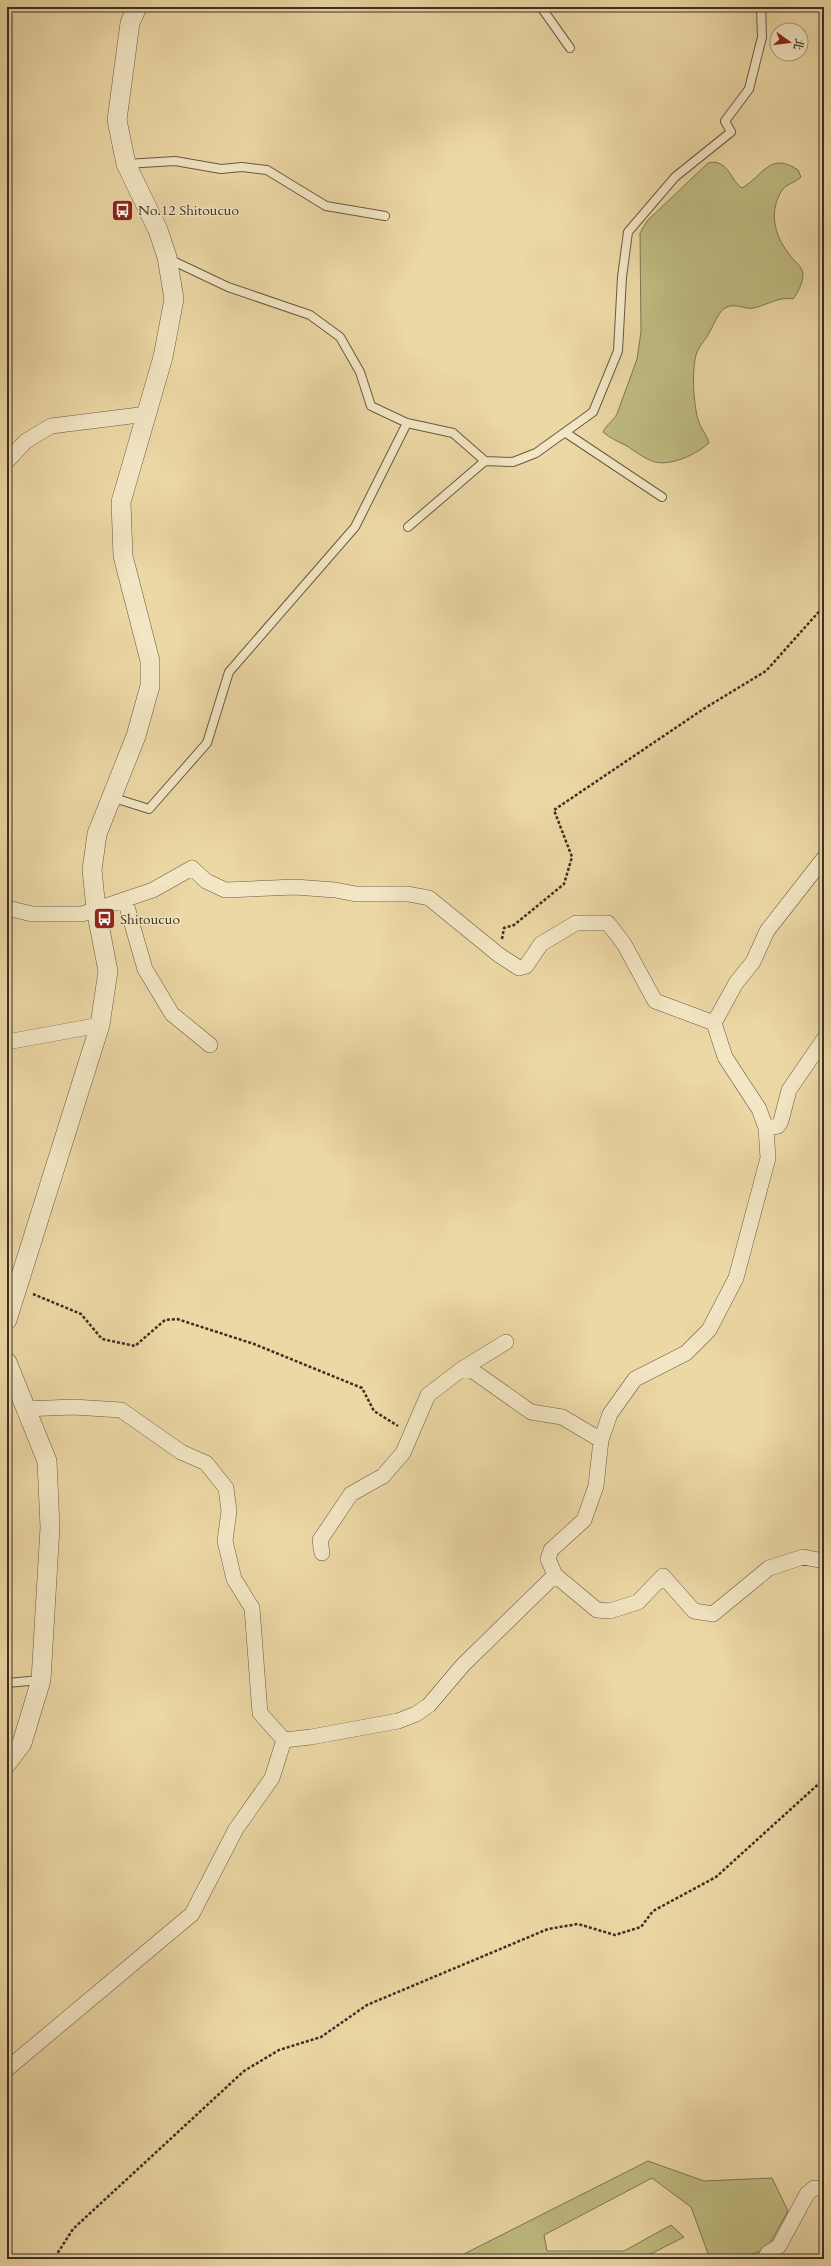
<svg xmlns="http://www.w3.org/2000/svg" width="831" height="2266" font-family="Cardo,'Noto Serif TC',serif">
<rect width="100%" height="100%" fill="#ecd8a5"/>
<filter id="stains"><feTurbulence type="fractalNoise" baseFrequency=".005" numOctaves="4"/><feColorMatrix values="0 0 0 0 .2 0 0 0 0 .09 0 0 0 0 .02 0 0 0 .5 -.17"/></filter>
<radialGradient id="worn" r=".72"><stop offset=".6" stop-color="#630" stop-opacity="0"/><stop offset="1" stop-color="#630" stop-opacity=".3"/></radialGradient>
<path fill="#bfbc81" stroke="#7d7653" d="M715 162C730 165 731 181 742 188 764 175 770 151 798 170L801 177C796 182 787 184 783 189 768 210 774 235 789 254 793 261 802 265 803 274 803 283 798 292 793 299 780 296 767 305 754 308 745 310 737 303 727 307 718 311 715 323 710 331 707 339 700 344 697 352 691 368 693 412 701 427 704 433 707 436 709 443 697 454 672 466 655 462 645 459 636 452 627 446 619 442 610 438 603 432 607 424 613 421 617 414L637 359 641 332 640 233 647 221 708 163Z
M648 2161 704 2181 772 2178 788 2211 767 2249 737 2259H710L691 2207 652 2178 544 2235 547 2251H624L671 2225 684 2237 641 2259H454Z"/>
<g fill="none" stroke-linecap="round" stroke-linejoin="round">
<defs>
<path id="service" d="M541 7 570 48
M126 164 175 161 221 169 242 167 267 170 326 206 385 216
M169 259 228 287 310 315 340 337 360 372 371 406 407 423 453 433 485 461 513 462 536 453 593 412 618 351 622 277 628 232 675 177 731 132 725 121 749 89 762 37 761 7
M566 433 662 497
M408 527 485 461
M111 797 149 809 207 743 229 672 355 527 407 423
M7 1683 40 1680"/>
<path id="minor" d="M7 461 26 441 51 426 147 414
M125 900 145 969 172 1014 210 1045
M7 908 32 914H82L153 890 192 868 206 881 225 890 295 887 335 890 356 894H408L429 898 499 955 519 968 526 966 541 944 576 923H608L624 944 655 1001 714 1023
M7 1042 100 1025
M766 1128 778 1126 781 1121 789 1090 824 1039
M462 1369 506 1342
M322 1553 320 1540 351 1494 383 1476 403 1453 428 1395 462 1369 473 1371 531 1412 562 1417 601 1440
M555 1575 597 1610 610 1611 638 1602 663 1576 694 1611 713 1614 769 1568 803 1557 824 1561
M284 1740 311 1737 398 1721 416 1714 429 1705 463 1665 555 1575 548 1559 551 1550 584 1520 596 1486 601 1440 610 1414 635 1379 686 1353 709 1330 736 1278 768 1158 766 1128 759 1109 725 1057 714 1023 736 983 753 962 767 931 824 858
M7 2069 192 1914 236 1829 272 1778 284 1740 260 1713 252 1608 234 1579 225 1541 229 1511 226 1488 206 1463 181 1452 121 1410 73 1407 25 1409
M765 2259 768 2253 779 2246 807 2194 814 2188H824"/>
<path id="tertiary" d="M7 1320 100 1025 108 971 96 909 92 870 97 834 136 736 150 686V661L123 556 121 502 163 357 174 299 167 257 158 230 126 164 117 120 130 23 137 7
M7 1362 47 1461 50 1527 41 1680 22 1743 7 1763"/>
</defs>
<use href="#service" stroke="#675a45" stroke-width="10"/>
<use href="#minor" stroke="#675a45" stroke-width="16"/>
<use href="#tertiary" stroke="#675a45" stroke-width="20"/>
<path stroke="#3b3025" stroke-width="2.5" stroke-dasharray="3 2" stroke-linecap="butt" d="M502 939 504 928 514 925 564 884 572 857 554 810 705 708 766 671 824 606
M33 1294 81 1314 102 1339 135 1346 165 1320 177 1319 254 1344 362 1388 374 1411 398 1426
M55 2257 73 2229 244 2071 279 2050 321 2037 367 2005 548 1929 578 1924 615 1935 641 1927 653 1911 716 1877 824 1779"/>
<use href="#service" stroke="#f3e6c4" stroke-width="8"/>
<use href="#minor" stroke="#f3e6c4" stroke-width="15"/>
<use href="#tertiary" stroke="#f3e6c4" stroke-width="19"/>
</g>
<defs>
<symbol id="bus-square" viewBox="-11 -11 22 22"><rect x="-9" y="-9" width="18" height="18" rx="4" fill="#8f2418" stroke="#f3e6c4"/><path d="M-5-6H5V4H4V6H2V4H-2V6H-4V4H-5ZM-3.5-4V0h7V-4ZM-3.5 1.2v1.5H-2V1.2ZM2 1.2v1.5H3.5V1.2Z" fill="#fff"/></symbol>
</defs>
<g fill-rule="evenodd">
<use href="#bus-square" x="110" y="198" width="25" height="25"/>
<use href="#bus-square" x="92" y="906" width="25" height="25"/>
</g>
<g text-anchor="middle" stroke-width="3" stroke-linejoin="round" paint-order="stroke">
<g font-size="14" fill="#3b3025" stroke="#f3e6c4" text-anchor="start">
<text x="138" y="215">No.12 Shitoucuo</text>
<text x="120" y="924">Shitoucuo</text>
</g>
</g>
<rect width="831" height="2266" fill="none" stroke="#ecd8a5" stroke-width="24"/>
<rect x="8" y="8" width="815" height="2250" fill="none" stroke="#3b3025" stroke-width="2"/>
<rect x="12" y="12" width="807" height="2242" fill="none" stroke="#3b3025"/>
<g transform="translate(789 42) rotate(104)"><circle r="19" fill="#f3e6c4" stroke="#a99d84"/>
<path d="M0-3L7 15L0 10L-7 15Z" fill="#8f2418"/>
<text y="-6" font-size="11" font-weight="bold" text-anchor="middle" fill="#3b3025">北</text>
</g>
<rect width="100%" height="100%" filter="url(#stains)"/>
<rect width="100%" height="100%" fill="url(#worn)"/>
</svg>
